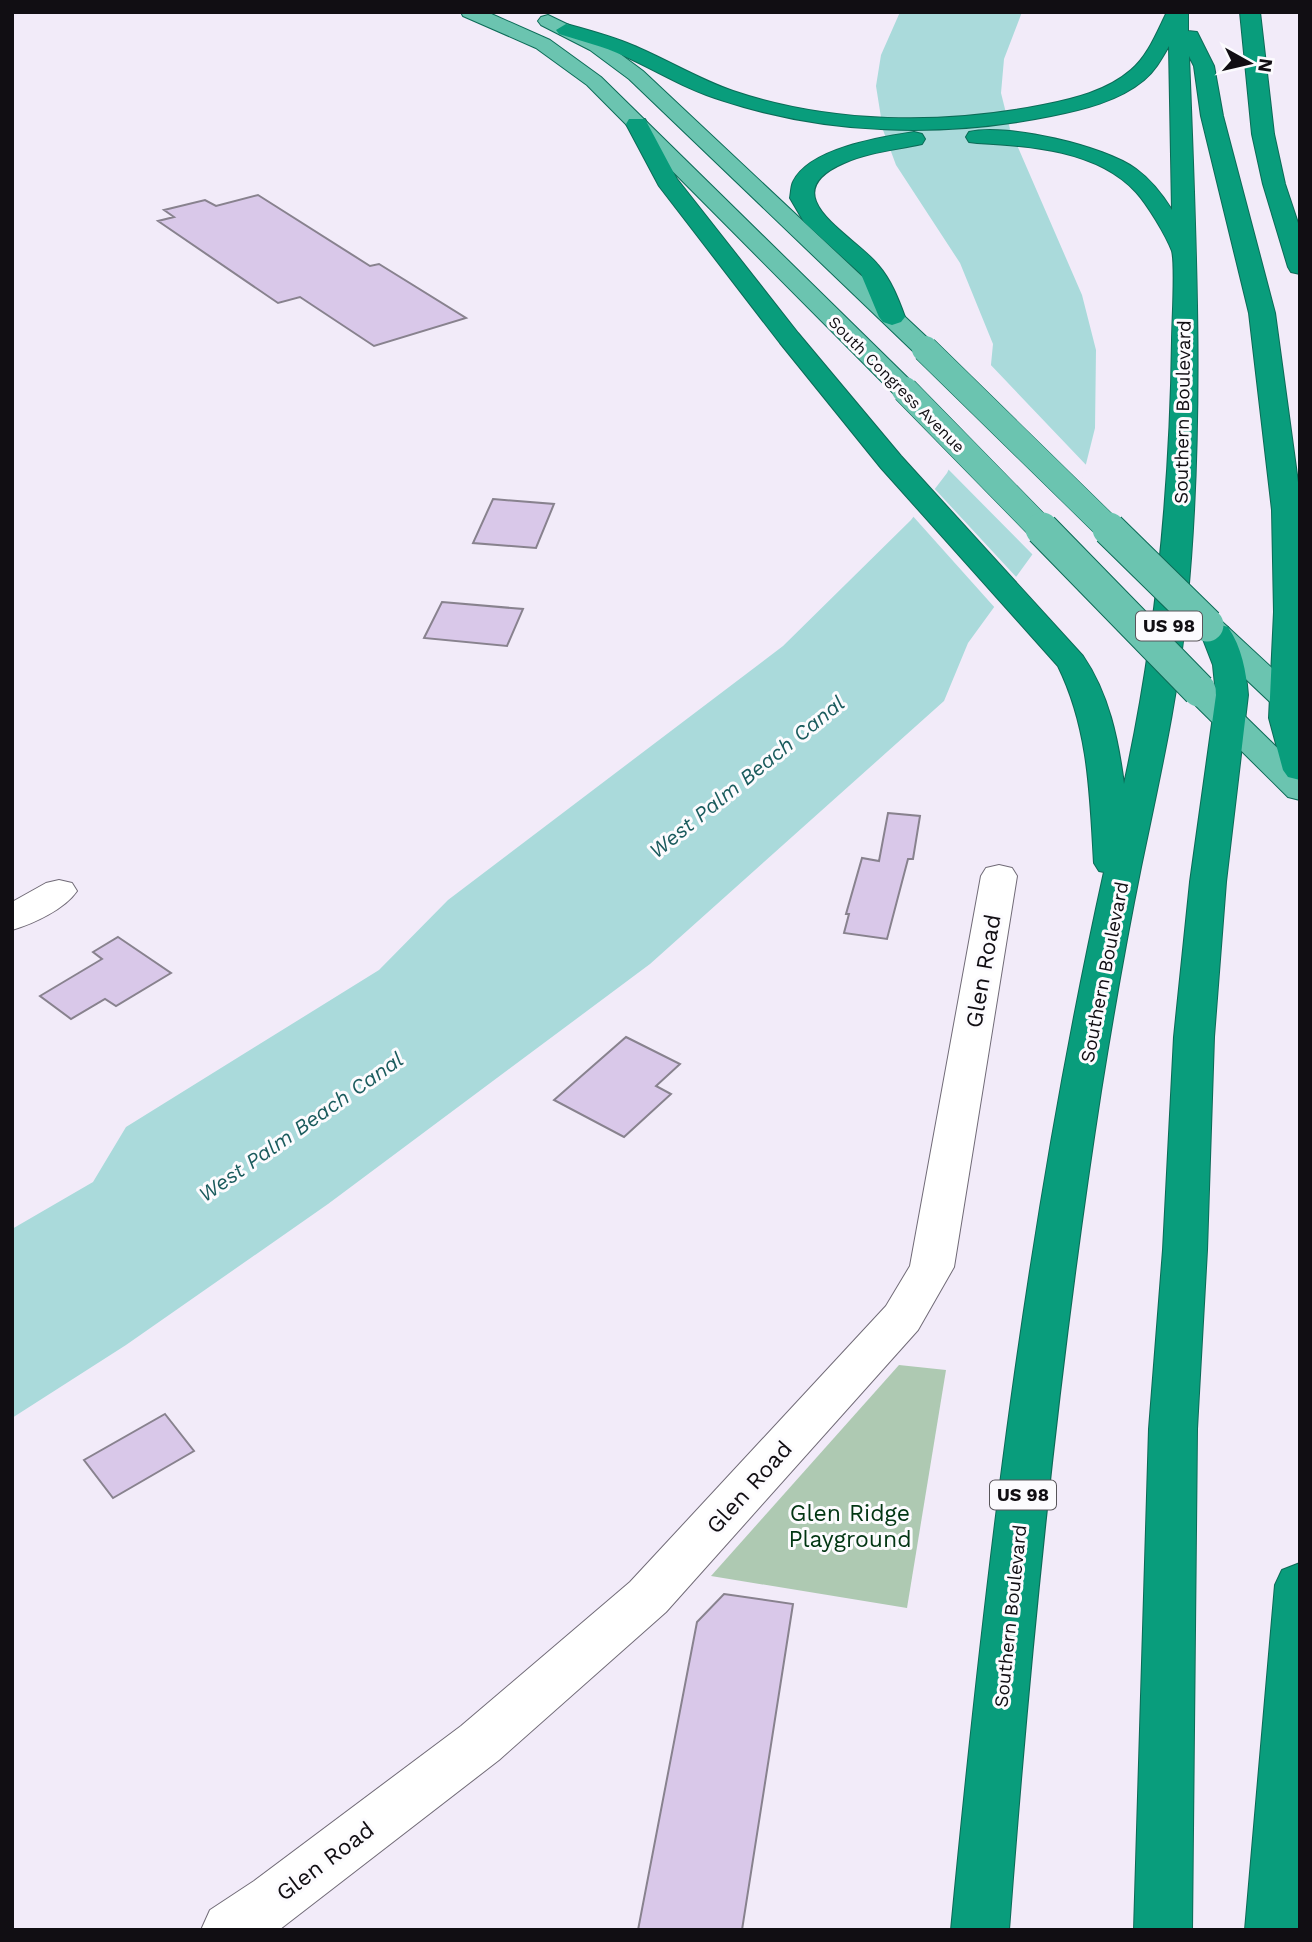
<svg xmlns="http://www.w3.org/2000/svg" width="1312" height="1942" font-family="'Work Sans',sans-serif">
<rect width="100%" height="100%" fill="#f2ebf9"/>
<path fill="#aec9b2" d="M899 1365 946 1370 907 1608 711 1576Z"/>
<path fill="#aadadb" d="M900 12H1022L1004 59 1001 93 1010 129 1082 295 1096 350 1095 428 1086 464 1061 515 968 643 944 701 650 964 328 1204 126 1345 12 1418V1229L93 1182 126 1127 379 970 448 900 783 646 911 520 947 473 989 385 993 344 960 263 896 165 883 130 876 86 881 55Z"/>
<path fill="#f2ebf9" d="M988 362 1088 467 1064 516 1034 556 946 467 986 384Z
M932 486 1018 579 996 609 911 514Z"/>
<path fill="#d9c8e9" stroke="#88828e" stroke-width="2" d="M258 195 370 266 379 264 466 318 374 346 300 297 278 303 158 221 174 217 164 210 205 200 216 206Z
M493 499 554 504 536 548 473 543Z
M442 602 523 609 507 646 424 638Z
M888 813 920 816 913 859H908L887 939 844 933 849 914H846L862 858 879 861Z
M118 937 171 973 116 1006 105 999 71 1019 40 996 102 959 93 952Z
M626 1037 680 1064 656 1086 671 1094 624 1137 554 1100Z
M165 1414 194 1451 113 1498 84 1460Z
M724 1594 793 1604 742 1930H638L697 1622Z"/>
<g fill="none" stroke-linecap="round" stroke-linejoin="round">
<defs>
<path id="minor" d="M999 865 1012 868 1017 876 954 1267 918 1330 666 1612 499 1760 279 1930H201L210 1910 254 1881 461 1726 630 1582 886 1306 910 1266 981 876 986 868Z
M59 880 72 883 77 891C65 909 33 924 12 930V902L46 883Z"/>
<path id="major" d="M461 12H487L550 40 601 77 914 384 918 390 914 396 905 398 896 396 587 85 536 48 463 16Z
M548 15 604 42 643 71 934 344 938 349 934 354 925 357 916 354 629 79 590 50 541 25 538 21 541 17Z
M1207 616 1218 618 1300 694V722L1288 719 1196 632 1191 625 1196 618Z
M1199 680 1211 683 1300 770V800L1288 797 1187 697 1183 690 1187 683Z"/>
<path id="highway" d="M1167 12H1188V31L1197 32 1214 66 1223 116 1275 313 1300 497V780L1288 777 1283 770 1269 718 1274 612 1272 510 1249 313 1201 116 1194 66 1189 56C1196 239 1205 423 1187 605 1179 694 1159 780 1141 867 1126 941 1113 1016 1101 1091 1058 1369 1030 1649 1009 1930H951C985 1575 1027 1220 1104 872L1099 871 1094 863C1090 795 1089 729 1058 666L881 468 780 343 659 186 626 124 629 119H645L677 179 798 333 901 456 1083 656C1109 694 1118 739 1124 784 1156 638 1170 491 1172 341 1172 323 1176 265 1172 251 1166 235 1147 204 1136 192 1097 150 1030 146 977 143L969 142 966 137 969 132C1007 123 1105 146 1136 169 1151 180 1162 194 1172 210L1169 46C1162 58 1155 71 1144 80 1119 101 1082 110 1051 116 942 138 827 135 721 100 687 90 656 70 624 56 603 46 581 41 559 34L556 30 566 24C588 30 611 36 632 45 666 59 698 79 733 91 831 124 943 125 1043 105 1073 99 1107 91 1131 70 1148 56 1157 32 1167 12Z
M1240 12H1260L1274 134 1285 184 1300 229V274L1291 272 1288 267 1263 184 1252 134Z
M914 132 922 134 925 139 922 144C895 150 869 152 844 163 770 195 854 235 878 265 891 280 898 298 905 317L901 322 892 325 883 322 879 317 861 274 804 222 790 198C791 193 791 186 793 182 809 148 882 137 914 132Z
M1217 624 1228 627C1242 648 1246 671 1248 695L1226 882 1214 1037 1207 1250 1197 1429 1192 1930H1134L1149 1429 1163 1250 1174 1037 1190 882 1216 695 1213 665 1201 634 1206 627Z
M1300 1563V1930H1245L1275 1585 1282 1570Z"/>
</defs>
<use href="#minor" stroke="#716b77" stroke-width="2"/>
<use href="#major" stroke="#0c6b57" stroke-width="2"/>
<use href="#highway" stroke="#0c6b57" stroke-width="2"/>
<use href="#minor" fill="#fff" fill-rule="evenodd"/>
<use href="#major" fill="#6bc4b0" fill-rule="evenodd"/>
<use href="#highway" fill="#099d7c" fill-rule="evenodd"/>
<defs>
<path id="major-bridge-far1" d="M925 349 1111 531
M905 390 1043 531"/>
<path id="major-bridge" d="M1042 529 1199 690
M1109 529 1207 625"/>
</defs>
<use href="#major-bridge-far1" stroke="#0c6b57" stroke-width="27" stroke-linecap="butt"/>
<use href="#major-bridge" stroke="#0c6b57" stroke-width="35" stroke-linecap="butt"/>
<use href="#major-bridge-far1" stroke="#6bc4b0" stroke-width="26"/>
<use href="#major-bridge" stroke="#6bc4b0" stroke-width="33"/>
</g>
<g text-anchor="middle" stroke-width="6" stroke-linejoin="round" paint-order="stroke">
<g font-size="16" fill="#110e13" stroke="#fcfbfe">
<text transform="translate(897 384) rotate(45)" y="6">South Congress Avenue</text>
</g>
<g fill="#fcfbfe" stroke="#58555a" stroke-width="2">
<rect x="1136" y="611.5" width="66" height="29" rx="5"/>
<rect x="990" y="1480.5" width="66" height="29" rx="5"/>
</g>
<g font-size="18" font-weight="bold" fill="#110e13">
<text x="1169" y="632">US 98</text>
<text x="1023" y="1501">US 98</text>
</g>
<g font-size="19" fill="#110e13" stroke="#fcfbfe">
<text transform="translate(1182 412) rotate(-89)" y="7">Southern Boulevard</text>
<text transform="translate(1104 972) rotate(-79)" y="7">Southern Boulevard</text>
<text transform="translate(1010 1616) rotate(-84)" y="7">Southern Boulevard</text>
</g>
<g font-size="21" font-style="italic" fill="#1a5b5d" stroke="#fcfbfe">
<text transform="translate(747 777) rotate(-39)" y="7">West Palm Beach Canal</text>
<text transform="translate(301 1127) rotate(-35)" y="7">West Palm Beach Canal</text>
</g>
<g font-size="23" fill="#110e13" stroke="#fcfbfe">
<text transform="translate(983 971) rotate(-80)" y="8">Glen Road</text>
<text transform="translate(749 1487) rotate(-48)" y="8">Glen Road</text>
<text transform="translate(325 1861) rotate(-37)" y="8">Glen Road</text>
</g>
<g font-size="23" fill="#013512" stroke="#fcfbfe">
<text x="850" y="1521">Glen Ridge<tspan x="850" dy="26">Playground</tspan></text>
</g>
</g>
<rect width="1312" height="1942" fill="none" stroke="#110e13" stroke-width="28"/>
<g transform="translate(1249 63) rotate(98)" stroke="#fcfbfe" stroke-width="5" paint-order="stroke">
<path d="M0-5L12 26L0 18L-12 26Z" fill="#110e13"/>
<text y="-10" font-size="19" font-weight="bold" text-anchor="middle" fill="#110e13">N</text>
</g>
</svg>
